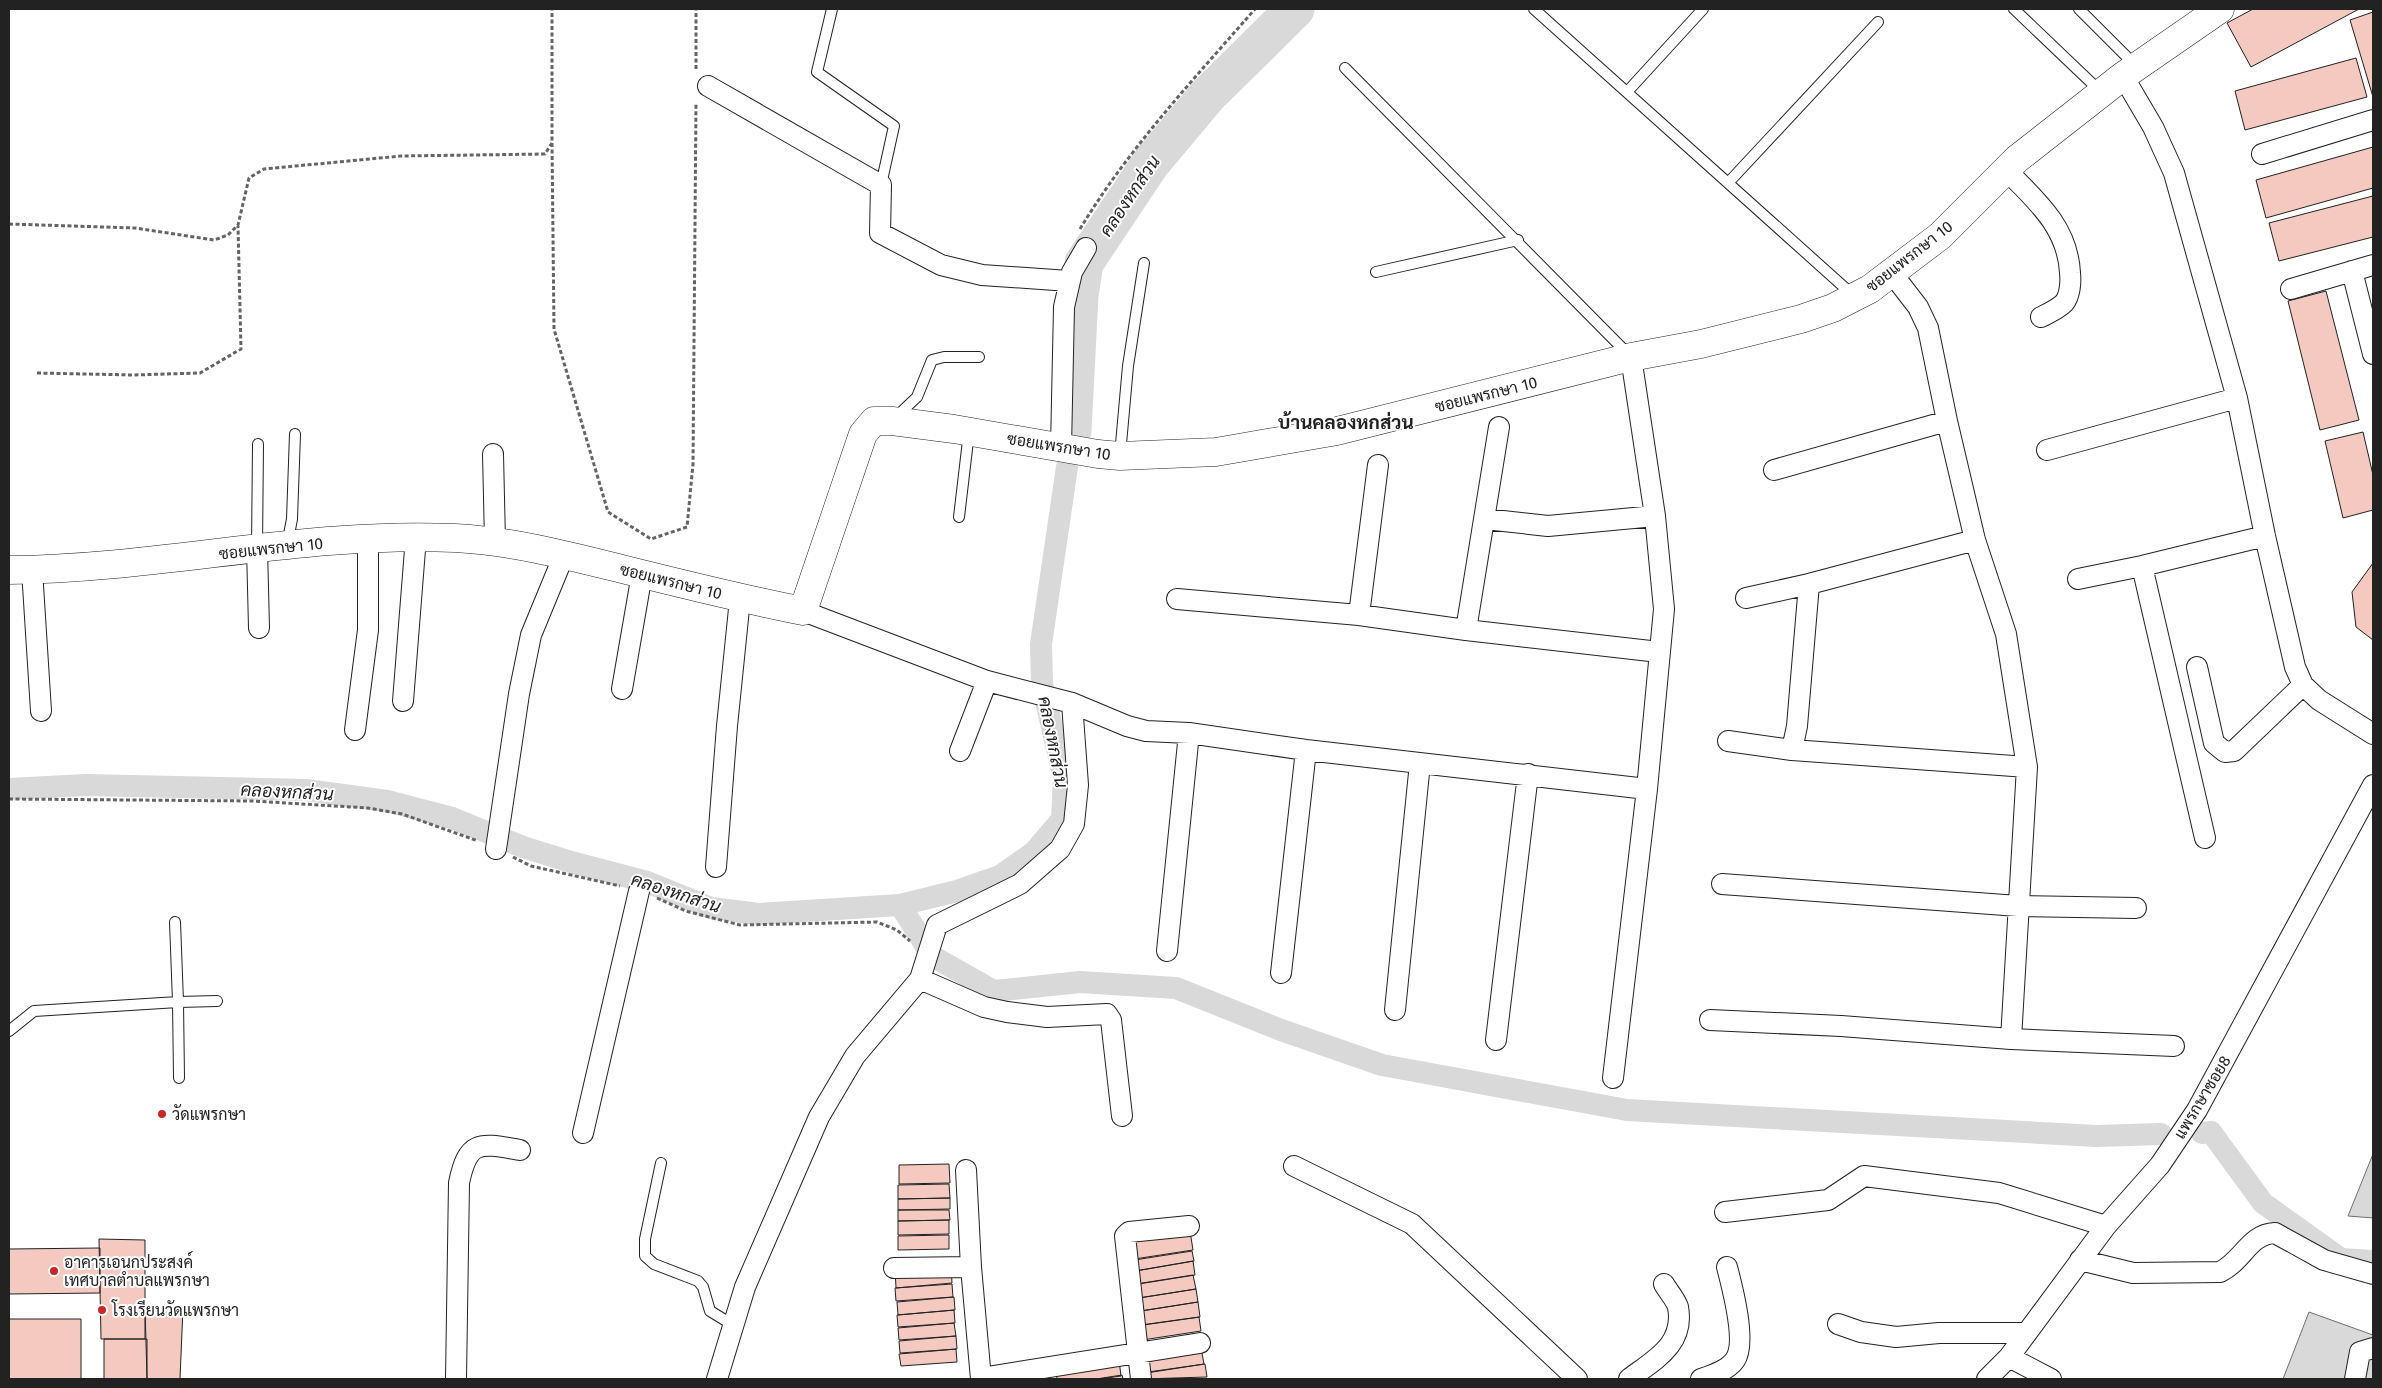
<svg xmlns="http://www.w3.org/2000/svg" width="2382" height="1388" font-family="'Fira Sans',Sarabun,sans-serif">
<rect width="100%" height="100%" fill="#fff"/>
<path fill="#d9d9d9" stroke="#6f6f6f" d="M2373 1154V1218L2348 1216Z
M2309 1312 2373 1335V1379H2283Z"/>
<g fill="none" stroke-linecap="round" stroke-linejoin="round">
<path stroke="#d9d9d9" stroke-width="22" d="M9 789 86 785 306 790 387 801 452 818 523 847 571 862 647 882 711 908 759 914 900 905 957 891 1000 876 1034 852 1062 819 1064 779 1042 684 1041 644 1067 467
M900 905 932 956 994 991 1080 982 1176 988 1281 1030 1382 1065 1627 1110 2096 1136 2161 1134
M2202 1133 2211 1132 2263 1203 2341 1259 2373 1261"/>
<path stroke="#d9d9d9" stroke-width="39" d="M1072 431 1079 295 1084 263 1150 164 1207 96 1295 9"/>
</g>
<path fill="#f3c9c0" stroke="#222" d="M2253 9H2359L2251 67 2227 23Z
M2373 12V97L2350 20Z
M2356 58 2367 97 2245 130 2235 91Z
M2373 147V188L2266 218 2256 180Z
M2373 196V237L2279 261 2269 223Z
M2326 291 2359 420 2320 430 2288 301Z
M2363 432 2373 475V510L2343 518 2325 441Z
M2373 563V640L2356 627 2352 592Z
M949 1164 950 1183 899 1184V1165Z
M949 1184 950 1198 898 1199V1185Z
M950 1198V1209L898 1210V1199Z
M898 1210H949L950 1220 898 1221Z
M949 1220V1234L898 1235V1221Z
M1190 1231 1193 1250 1128 1260 1125 1241Z
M949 1235V1249L898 1250V1236Z
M99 1239 145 1240V1339H101Z
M100 1248V1293L9 1294V1249Z
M1192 1251 1194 1261 1130 1272 1128 1261Z
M1193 1261 1195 1275 1132 1285 1129 1272Z
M951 1265 952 1283 896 1288 895 1269Z
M1193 1275 1196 1289 1132 1299 1130 1285Z
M952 1284 953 1297 896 1301 895 1288Z
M1196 1289 1198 1302 1135 1312 1133 1299Z
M954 1297 955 1310 898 1315 897 1302Z
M1198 1302 1200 1317 1136 1326 1134 1312Z
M145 1307 183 1308 180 1379H147Z
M954 1310 955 1323 898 1327 897 1315Z
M1199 1317 1201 1331 1136 1341 1134 1326Z
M9 1319H81V1379H9Z
M954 1323 956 1336 899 1340 898 1328Z
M956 1336 957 1349 900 1353 899 1341Z
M104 1339H147V1379H104Z
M1201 1348 1204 1364 1140 1374 1138 1358Z
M956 1349 957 1362 901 1366 899 1354Z
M1119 1360 1121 1376 1099 1379H1057L1056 1369Z
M1205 1364 1207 1377 1142 1379 1141 1373Z
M1122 1375 1123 1379H1096Z"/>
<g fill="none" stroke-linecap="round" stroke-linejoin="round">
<defs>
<path id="lane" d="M832 9 817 72 894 126 881 185
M1534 9 1854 296
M2014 9 2101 92
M2079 9 2136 66
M1345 68 1629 355
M1627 92 1703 9
M1728 183 1878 22
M1376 272 1518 240
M896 417 917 397 932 360 944 357H979
M1120 455 1128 366 1144 263
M959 517 969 432
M287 545 292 519 295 434
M257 548 258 444
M9 1031 34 1011 178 1002 175 922
M179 1078 178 1002 217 1001
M661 1163 645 1239V1256L654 1264 698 1281 703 1287 710 1311 733 1325"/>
<path id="street" d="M2123 76 2153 127 2174 173 2237 398 2265 536 2295 667 2303 685 2319 700 2373 734
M708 86 881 185 880 233 941 265 982 275 1069 281
M2262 154 2373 120
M2007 171C2037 201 2068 228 2070 273 2071 282 2070 296 2064 303 2058 309 2049 313 2041 317
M2352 271 2373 354
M1891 272 1918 307 1928 328 1947 421 1975 540 2006 634 2027 767 2011 1039 2174 1046
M2291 289 2373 265
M1061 447 1064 307 1072 272 1086 248
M2047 450 2237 398
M493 454 495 541
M1774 470 1947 421
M1485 519 1548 526 1655 516
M1975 540 1809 584 1797 726 1792 750 2027 767
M257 548 259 628
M2142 566 2205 838
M32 570 41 711
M2078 579 2142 566 2265 536
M1746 598 1809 584
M1177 599 1359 615 1466 630 1659 652
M803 611 987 681 1072 703
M1359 615 1378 465
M1466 630 1499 427
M2197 667 2214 743 2225 752 2234 751 2303 685
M622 689 642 574
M403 701 416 537
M355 730 368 630V539
M1728 741 1792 750
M960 751 987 681
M496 849 519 694 531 635 564 555
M716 867 727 726 740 599
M1722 884 2018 906 2136 908
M1167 951 1189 733
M1281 973 1306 750
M920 979 984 1007 1007 1012 1047 1017 1107 1014 1111 1020 1122 1116
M1395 1010 1420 763
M1710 1020 1841 1026 2011 1039
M1496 1040 1528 774
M1613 1078 1647 789 1664 609 1655 516 1631 357
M583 1133 639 891
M1294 1166 1412 1224 1577 1379
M966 1170 971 1267 981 1379
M1725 1212 1828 1200 1864 1176 1999 1193 2106 1226
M2080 1260 2133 1273 2220 1272C2243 1261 2249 1234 2275 1233L2324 1260 2373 1274
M894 1268 971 1267
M1838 1324 1861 1332 1896 1337 1939 1333H2027
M2009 1357 2051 1379
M981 1378 1200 1343
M456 1379 459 1183C468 1139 480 1143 520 1150
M717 1379 745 1287 819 1117 855 1056 920 979 937 925 1020 884 1060 849 1074 824 1078 785 1072 703 1127 726 1146 731 1189 733 1306 750 1647 789
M1141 1379 1125 1236 1129 1232 1189 1226
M1629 1379C1654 1360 1685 1345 1678 1307 1676 1300 1668 1291 1664 1284
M1701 1379C1713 1375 1728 1370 1735 1360 1747 1343 1732 1286 1727 1267
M1987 1379 2009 1357 2106 1226 2160 1165 2197 1110 2373 785
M2355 1379 2360 1352 2373 1348"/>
<path id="secondary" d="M9 570C158 569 306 531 455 538 512 541 566 555 622 569 682 584 742 599 803 611L863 434 874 421H892L954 429 1098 454 1120 456 1216 452 1337 431 1631 357 1701 344 1801 319 1833 308 1870 289 1940 236 2017 159 2123 76 2220 9"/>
</defs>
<use href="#lane" stroke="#222" stroke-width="12"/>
<use href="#street" stroke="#222" stroke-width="22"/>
<use href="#secondary" stroke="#222" stroke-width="29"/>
<path stroke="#646464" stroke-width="3" stroke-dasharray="4 2.5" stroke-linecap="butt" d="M696 69V9
M552 143 554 329 608 512 651 539 687 527 693 464 696 103
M9 224 135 228 214 240 228 235 238 225 249 178 264 169 401 156 545 154 552 143V9
M1080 229C1128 149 1194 79 1255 9
M37 373 133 375 200 373 241 349 238 226
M9 799 253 801 368 808 402 814 478 841
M513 857 531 866 620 886
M657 898 686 911 740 925 877 922 897 930 910 941"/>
<use href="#lane" stroke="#fff" stroke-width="10"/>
<use href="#street" stroke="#fff" stroke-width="20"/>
<use href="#secondary" stroke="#fff" stroke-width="28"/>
</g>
<g fill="#c62828" stroke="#fff" stroke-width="2">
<circle cx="162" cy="1114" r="5"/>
<circle cx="54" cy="1271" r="5"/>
<circle cx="102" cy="1310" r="5"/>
</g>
<g text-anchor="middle" stroke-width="4" stroke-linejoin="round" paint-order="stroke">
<g font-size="16" fill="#222" stroke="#fff">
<text transform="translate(1909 256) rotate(-38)" y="6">ซอยแพรกษา 10</text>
<text transform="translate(1486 394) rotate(-14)" y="6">ซอยแพรกษา 10</text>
<text transform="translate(1059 446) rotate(9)" y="6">ซอยแพรกษา 10</text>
<text transform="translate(271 548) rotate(-6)" y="6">ซอยแพรกษา 10</text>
<text transform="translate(671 581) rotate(14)" y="6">ซอยแพรกษา 10</text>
<text transform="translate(2202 1097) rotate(-59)" y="6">แพรกษาซอย8</text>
</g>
<g font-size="16" fill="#222" stroke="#fff" text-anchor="start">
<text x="172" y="1120">วัดแพรกษา</text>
<text x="64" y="1268">อาคารเอนกประสงค์<tspan x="64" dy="18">เทศบาลตำบลแพรกษา</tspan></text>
<text x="112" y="1316">โรงเรียนวัดแพรกษา</text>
</g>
<g font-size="18" font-style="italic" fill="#222" stroke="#fff">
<text transform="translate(1130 196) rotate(-56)" y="6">คลองหกส่วน</text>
<text transform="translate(1053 742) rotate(79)" y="6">คลองหกส่วน</text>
<text transform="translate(287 792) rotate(3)" y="6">คลองหกส่วน</text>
<text transform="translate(676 893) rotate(18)" y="6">คลองหกส่วน</text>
</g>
<g font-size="19" font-weight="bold" fill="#222" stroke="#fff">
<text x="1346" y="429">บ้านคลองหกส่วน</text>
</g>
</g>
<rect width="2382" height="1388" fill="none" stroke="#222222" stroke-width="20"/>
</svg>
